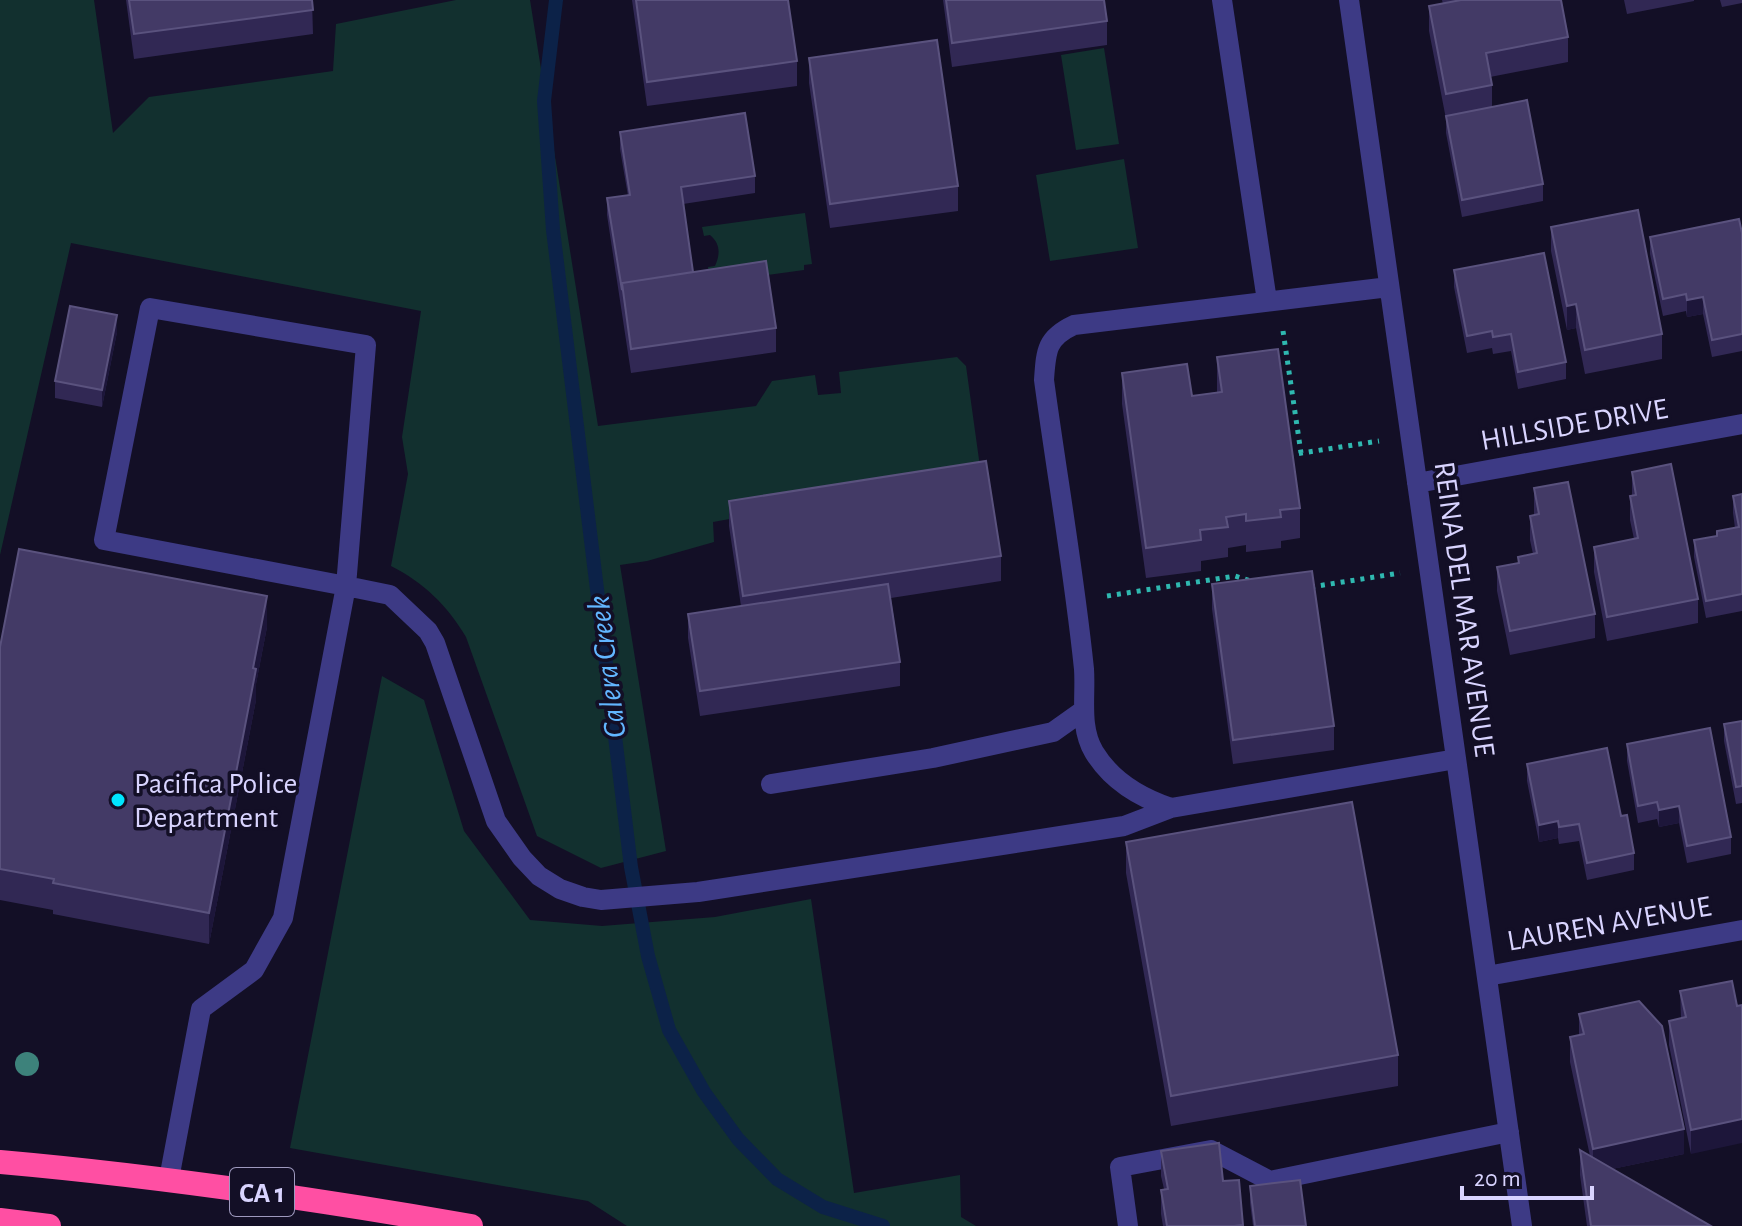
<svg xmlns="http://www.w3.org/2000/svg" width="1742" height="1226" font-family="'Alegreya Sans',sans-serif">
<rect width="100%" height="100%" fill="#130f26"/>
<path fill="#12302f" d="M0 0H94L113 133 149 97 333 71 336 24 456 0H530L598 426 756 406 772 381 815 375 818 395 841 393 839 372 957 357 966 366 981 474 713 522 714 542 647 561 620 565 666 851 601 868 537 836 466 637C447 605 424 583 391 566L408 474 402 437 421 311 71 243 0 555Z
M1104 48 1119 144 1076 150 1061 55Z
M1124 159 1138 248 1050 261 1036 175Z
M805 213 812 264 804 265V270L710 283 708 267 715 266C720 255 721 244 710 235L704 236 702 227Z
M382 676 424 700 464 831 530 920 602 926 715 917 811 899 854 1193 960 1175 961 1217 976 1226H627L588 1201 290 1148Z"/>
<g fill="none" stroke-linecap="round" stroke-linejoin="round">
<path stroke="#0c2248" stroke-width="14" d="M556 0 544 101 553 230 631 867 648 956 669 1030 704 1092 738 1139 777 1179 823 1207 883 1226"/>
<path stroke="#2fb8b0" stroke-width="5" stroke-dasharray="4 6" stroke-linecap="butt" d="M1283 331 1301 453
M1289 455 1379 441
M1311 587 1400 573
M1107 596 1235 576 1251 581"/>
<path stroke="#3d3a85" stroke-width="20" d="M1222 0 1267 301
M1349 0 1522 1226
M150 308 366 345 346 586 104 540Z
M1417 483 1742 424
M771 784 933 758 1053 732 1084 710
M1171 808C1141 798 1111 780 1094 752 1079 727 1086 696 1084 669 1074 572 1057 476 1044 380 1046 351 1046 338 1074 325L1389 287
M1487 976 1742 930
M169 1179 201 1009 254 970 283 918 346 586 390 595 428 631 435 643 496 821 522 858 539 876 560 889 583 897 601 900 698 892 1086 832 1124 826 1171 808 1456 759
M1128 1226 1120 1167 1211 1150 1270 1181 1509 1132"/>
<path stroke="#ff4fa3" stroke-width="24" d="M0 1162C158 1176 315 1199 471 1226
M0 1220 49 1226"/>
</g>
<circle fill="#3d827b" cx="27" cy="1064" r="12"/>
<path fill="#312854" d="M126 0H312L313 34 134 59Z
M632 0H788L797 61V86L647 106Z
M943 0H1104L1107 21V45L952 67Z
M1442 0H1561L1568 37V62L1490 77 1492 85V107L1543 184V201L1462 217 1446 133V119L1429 31V6L1443 4Z
M1624 0H1694V1L1627 14Z
M1720 0H1742V3L1722 7Z
M809 58 958 186V211L830 228 809 83Z
M620 132 755 176V193L683 204 693 272 776 328V352L631 373 607 215V198L628 196 620 149Z
M1551 227 1662 334V359L1585 374 1576 328 1567 330 1551 251Z
M1742 233V351L1712 357 1703 314 1687 317 1686 311 1663 316 1650 254V237Z
M1454 270 1566 362V379L1518 389 1511 351 1493 354 1492 348 1467 353 1454 287Z
M117 332 102 407 55 398V381Z
M1217 357 1300 508V538L1281 541V548L1246 552V545L1228 548V557L1201 561V571L1146 578 1122 404V373L1192 396 1217 392Z
M1632 472 1698 599V623L1607 641 1594 572V547L1634 539 1630 520V496H1632Z
M1534 488 1595 614V638L1510 655 1497 591V567L1518 563V557L1533 554 1530 540V516L1534 515Z
M1742 494V611L1706 618 1694 557V540L1717 536V531L1735 528 1733 513V496Z
M729 501 1001 556V581L891 598 900 662V686L700 716 688 638V614L741 606 729 526Z
M1212 584 1334 726V750L1233 764 1212 609Z
M267 627 256 684V700L209 944 53 914V910L0 900V647Z
M1742 721V803L1736 804 1724 741V724Z
M1627 744 1731 837V854L1687 863 1679 823 1659 827 1657 819 1638 823 1627 761Z
M1527 764 1621 816 1634 853V870L1587 880 1579 841 1559 844 1558 838 1539 842 1527 781Z
M1126 842 1398 1055V1086L1171 1126 1126 873Z
M1680 991 1737 1006 1691 1154 1669 1045V1021L1681 1018Z
M1579 1014 1684 1154 1612 1169 1711 1226H1587L1580 1175V1150L1590 1156 1570 1062V1037L1579 1035Z
M1161 1151 1223 1181 1239 1180 1243 1226H1163L1161 1214V1190L1164 1189 1161 1176Z
M1250 1186 1306 1226H1253L1250 1203Z"/>
<path fill="#1d163a" d="M1703 297V314L1687 317V300Z
M1576 304V328L1567 330V306Z
M117 315V332L102 407V390Z
M267 596V627L256 684V700L209 944V913Z
M1679 806V823L1659 827V810Z
M1558 821V838L1539 842V825Z
M1742 1119V1143L1691 1154V1130Z
M1684 1129V1154L1593 1173V1149Z"/>
<path fill="#433a66" stroke="#5a527e" stroke-width="2" d="M129 0H312L313 10 134 34Z
M636 0H788L797 61 647 82Z
M946 0H1104L1107 21 952 43Z
M1461 0H1561L1568 37 1486 53 1492 85 1446 94 1429 6Z
M937 40 958 186 830 204 809 58Z
M1527 100 1543 184 1462 200 1446 116Z
M745 113 755 176 681 187 693 272 622 283V290L607 198 630 195 620 132Z
M1638 210 1662 334 1585 350 1576 304 1567 306 1551 227Z
M1739 219 1742 233V334L1712 340 1703 297 1687 300 1686 294 1663 299 1650 237Z
M1544 253 1566 362 1518 372 1511 334 1493 337 1492 331 1467 336 1454 270Z
M766 261 776 328 631 349 622 283Z
M70 306 117 315 102 390 55 381Z
M1278 349 1300 508 1280 510 1281 517 1246 521V514L1226 517 1228 527 1200 530 1201 540 1146 548 1122 373 1187 364 1192 396 1222 392 1217 357Z
M986 461 1001 556 743 596 729 501Z
M1671 464 1698 599 1607 617 1594 547 1638 538 1630 496 1636 495 1632 472Z
M1568 482 1595 614 1510 631 1497 567 1519 563 1518 557 1537 553 1530 516 1539 514 1534 488Z
M1742 494V594L1706 601 1694 540 1717 536V531L1739 527 1733 496Z
M19 549 267 596 253 668 256 669 209 913 53 883 54 879 0 869V647Z
M1312 571 1334 726 1233 740 1212 584Z
M888 584 900 662 700 691 688 614Z
M1742 721V786L1736 787 1724 724Z
M1710 728 1731 837 1687 846 1679 806 1659 810 1657 802 1638 806 1627 744Z
M1607 748 1621 816 1627 815 1634 853 1587 863 1579 824 1559 827 1558 821 1539 825 1527 764Z
M1352 802 1398 1055 1171 1096 1126 842Z
M1732 981 1737 1006 1742 1005V1119L1691 1130 1669 1021 1686 1017 1680 991Z
M1639 1001 1662 1026 1684 1129 1593 1149 1570 1037 1584 1034 1579 1014Z
M1219 1143 1223 1181 1239 1180 1243 1225 1234 1226H1167L1161 1190 1168 1189 1161 1151Z
M1580 1150 1711 1226H1591Z
M1300 1180 1306 1226H1255L1250 1186Z"/>
<circle fill="#00e5ff" stroke="#130f26" stroke-width="3" cx="118" cy="800" r="8"/>
<g text-anchor="middle" stroke-width="7" stroke-linejoin="round" paint-order="stroke">
<rect fill="#130f26" stroke="#9e99be" stroke-width="2" x="230" y="1168" width="64" height="48" rx="6"/>
<g font-size="28" font-weight="bold" fill="#d9d4ff">
<text x="262" y="1202">CA 1</text>
</g>
<g font-size="30" fill="#d9d4ff" stroke="#130f26">
<text transform="translate(1574 424) rotate(-10)" y="10">HILLSIDE DRIVE</text>
<text transform="translate(1465 609) rotate(82)" y="10">REINA DEL MAR AVENUE</text>
<text transform="translate(1609 923) rotate(-10)" y="10">LAUREN AVENUE</text>
</g>
<g font-size="30" fill="#d9d4ff" stroke="#130f26" text-anchor="start">
<text x="134" y="793">Pacifica Police<tspan x="134" dy="34">Department</tspan></text>
</g>
<g font-size="32" font-style="italic" fill="#62b6ff" stroke="#130f26">
<text transform="translate(606 667) rotate(-97)" y="11">Calera Creek</text>
</g>
</g>
<path d="M1462 1186v12h130v-12" fill="none" stroke="#d9d4ff" stroke-width="4"/>
<text x="1474" y="1186" font-size="24" fill="#d9d4ff" stroke="#130f26" stroke-width="6" paint-order="stroke">20 m</text>
</svg>
